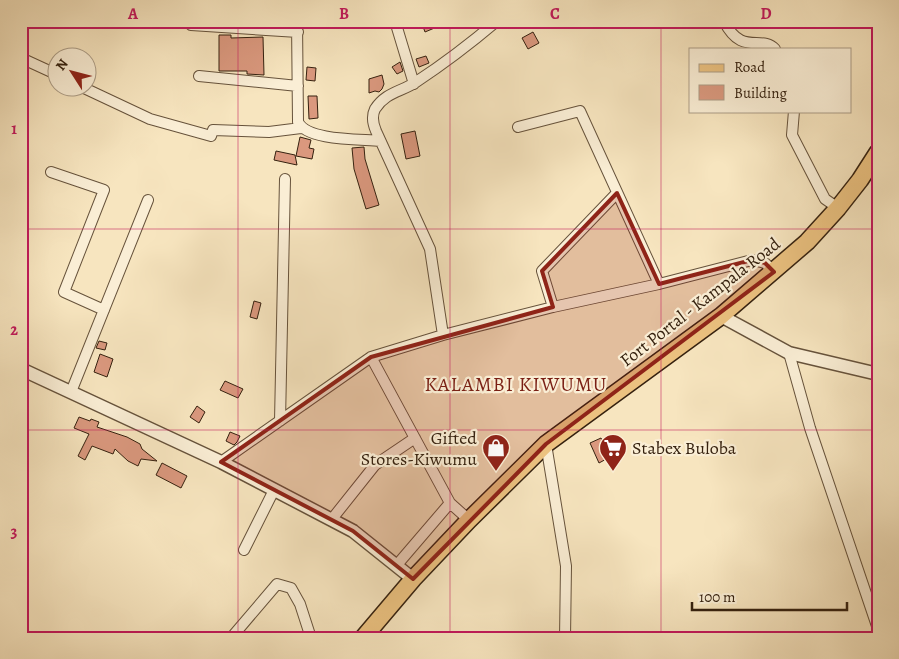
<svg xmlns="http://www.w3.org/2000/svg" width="899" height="659" font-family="Alegreya,serif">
<rect width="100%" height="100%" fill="#f7e5bf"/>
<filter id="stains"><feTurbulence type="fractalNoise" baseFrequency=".004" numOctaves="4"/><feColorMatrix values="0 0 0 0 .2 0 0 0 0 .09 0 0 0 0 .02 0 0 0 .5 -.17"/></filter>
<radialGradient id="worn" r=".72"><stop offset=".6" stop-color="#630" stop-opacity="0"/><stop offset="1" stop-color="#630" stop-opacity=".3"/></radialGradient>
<path fill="#da987e" stroke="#35210f" d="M421 21H451L425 32Z
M533 32 539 43 528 49 522 38Z
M219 35H231V38L263 37 264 75 247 74V71H219Z
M426 56 429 63 419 67 416 59Z
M400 62 403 71 397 74 392 67Z
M307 67 316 68 315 81 306 80Z
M382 75 384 84 382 89 379 92 375 91 369 93V79Z
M308 96H317L318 118 309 119Z
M415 131 420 156 406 159 401 134Z
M300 137 311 140 309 148 314 149 312 159 296 156Z
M364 147 365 159 379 205 366 209 354 169 352 148Z
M276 151 295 155 297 165 274 160Z
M254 301 261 303 257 319 250 317Z
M99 341 107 343 105 350 96 348Z
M100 354 113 359 107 377 94 372Z
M225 381 243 389 238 398 220 390Z
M197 406 205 412 199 423 190 417Z
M79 417 90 421 91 419 99 422 97 427 127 437 140 444 142 449 157 461 141 459 138 466 128 461 115 449 113 454 92 446 85 460 78 456 89 434 74 428Z
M230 432 240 436 237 442 234 445 226 441Z
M601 438 610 457 599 463 590 443Z
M162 463 187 476 181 488 156 475Z"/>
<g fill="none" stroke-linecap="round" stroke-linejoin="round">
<defs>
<path id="minor" d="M297 21 298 122C307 141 361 139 380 141
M395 21 414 84
M724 21C742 57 761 34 775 49
M191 25 298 32
M21 58 58 75
M199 76 298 86
M84 88 150 119 211 136 213 130 269 132 301 128
M794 111 792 135 825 199 838 208
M518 127 580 111 659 284
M51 172 104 190 64 292 104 310
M553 307 542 271 617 193
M443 335 430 249 376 131C373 124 371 117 375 109 386 92 401 92 416 82 445 63 471 43 497 21
M789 353 810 428 878 629
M371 357 450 503 469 520
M71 392 148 200
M280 421 285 179
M546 444 566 566 565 638
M221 462 371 357 443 335 553 307 659 284 752 260 765 263 774 272
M332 519 375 465 415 438
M244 550 274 490
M396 566 450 503
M231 638 277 584 291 588 300 604 311 638"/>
<path id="tertiary" d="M721 316 789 353 878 374
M21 369 221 462 353 531 413 579"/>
<path id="primary" d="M363 638 413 579 469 520 546 444 721 316 807 242 838 208 860 180 878 152"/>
</defs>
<use href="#minor" stroke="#66523b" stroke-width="12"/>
<use href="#tertiary" stroke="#66523b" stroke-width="15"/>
<use href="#primary" stroke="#35210f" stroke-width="19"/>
<use href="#minor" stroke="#faeed5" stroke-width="10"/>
<use href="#tertiary" stroke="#faeed5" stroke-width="12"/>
<use href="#primary" stroke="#ecc280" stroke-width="16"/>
</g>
<path fill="#8f2418" fill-opacity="0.2" stroke="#8f2418" stroke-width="4" stroke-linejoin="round" d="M617 193 659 284 752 260 765 263 774 272 546 444 413 579 353 531 221 462 371 357 553 307 542 271Z"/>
<path fill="none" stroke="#c2185b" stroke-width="1" stroke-opacity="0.55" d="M238 21V638M450 21V638M661 21V638M21 229H878M21 430H878"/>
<defs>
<symbol id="shop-pin" viewBox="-11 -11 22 30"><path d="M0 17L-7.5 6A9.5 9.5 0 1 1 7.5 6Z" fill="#8f2418" stroke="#faeed5"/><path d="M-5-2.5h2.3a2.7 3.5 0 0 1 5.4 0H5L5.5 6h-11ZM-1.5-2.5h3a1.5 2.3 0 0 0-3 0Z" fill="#fff"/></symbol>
<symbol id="supermarket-pin" viewBox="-11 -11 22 30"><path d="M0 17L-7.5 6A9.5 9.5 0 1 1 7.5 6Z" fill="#8f2418" stroke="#faeed5"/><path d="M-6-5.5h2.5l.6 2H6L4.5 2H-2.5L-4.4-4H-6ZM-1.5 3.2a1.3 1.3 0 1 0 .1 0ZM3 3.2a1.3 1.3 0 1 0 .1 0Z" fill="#fff"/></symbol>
</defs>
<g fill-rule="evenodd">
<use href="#shop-pin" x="480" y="432" width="32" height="43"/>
<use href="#supermarket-pin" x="597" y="432" width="32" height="43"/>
</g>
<g text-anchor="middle" stroke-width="4.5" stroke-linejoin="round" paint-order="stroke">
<g font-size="18" fill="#35210f" stroke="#faeed5">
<text transform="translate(700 302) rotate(-38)" y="6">Fort Portal - Kampala Road</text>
</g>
<g font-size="18" fill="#35210f" stroke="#faeed5" text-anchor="end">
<text x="477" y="444">Gifted<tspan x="477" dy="21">Stores-Kiwumu</tspan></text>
<text x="632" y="454" text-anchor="start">Stabex Buloba</text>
</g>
<g font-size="20" letter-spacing="1" fill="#7a1f14" stroke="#faeed5">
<text x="516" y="391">KALAMBI KIWUMU</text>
</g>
</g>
<rect width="899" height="659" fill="none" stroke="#f7e5bf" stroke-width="55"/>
<rect x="689" y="48" width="162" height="65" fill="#faeed5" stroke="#ab9c86"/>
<rect x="699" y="64" width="25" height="8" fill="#ecc280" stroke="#ab9c86"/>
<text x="734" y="72" font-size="15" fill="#35210f">Road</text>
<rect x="699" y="85" width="25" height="15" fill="#da987e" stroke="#ab9c86"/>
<text x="734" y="98" font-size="15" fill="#35210f">Building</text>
<g transform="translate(72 72) rotate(306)"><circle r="24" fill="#faeed5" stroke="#ab9c86"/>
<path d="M0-4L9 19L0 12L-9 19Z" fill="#8f2418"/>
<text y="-8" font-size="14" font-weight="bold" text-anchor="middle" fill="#35210f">N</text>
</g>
<path d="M692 602v8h155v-8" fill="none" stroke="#35210f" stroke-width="2.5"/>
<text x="699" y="602" font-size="15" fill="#35210f" stroke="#faeed5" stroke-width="4" paint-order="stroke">100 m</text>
<rect x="28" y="28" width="844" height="604" fill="none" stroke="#c2185b" stroke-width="2"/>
<g font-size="16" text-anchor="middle" font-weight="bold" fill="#c2185b">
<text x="133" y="19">A</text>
<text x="344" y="19">B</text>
<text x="555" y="19">C</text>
<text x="766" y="19">D</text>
<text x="14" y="134">1</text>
<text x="14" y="335">2</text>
<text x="14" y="537">3</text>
</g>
<rect width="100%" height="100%" filter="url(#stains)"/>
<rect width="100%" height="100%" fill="url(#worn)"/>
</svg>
